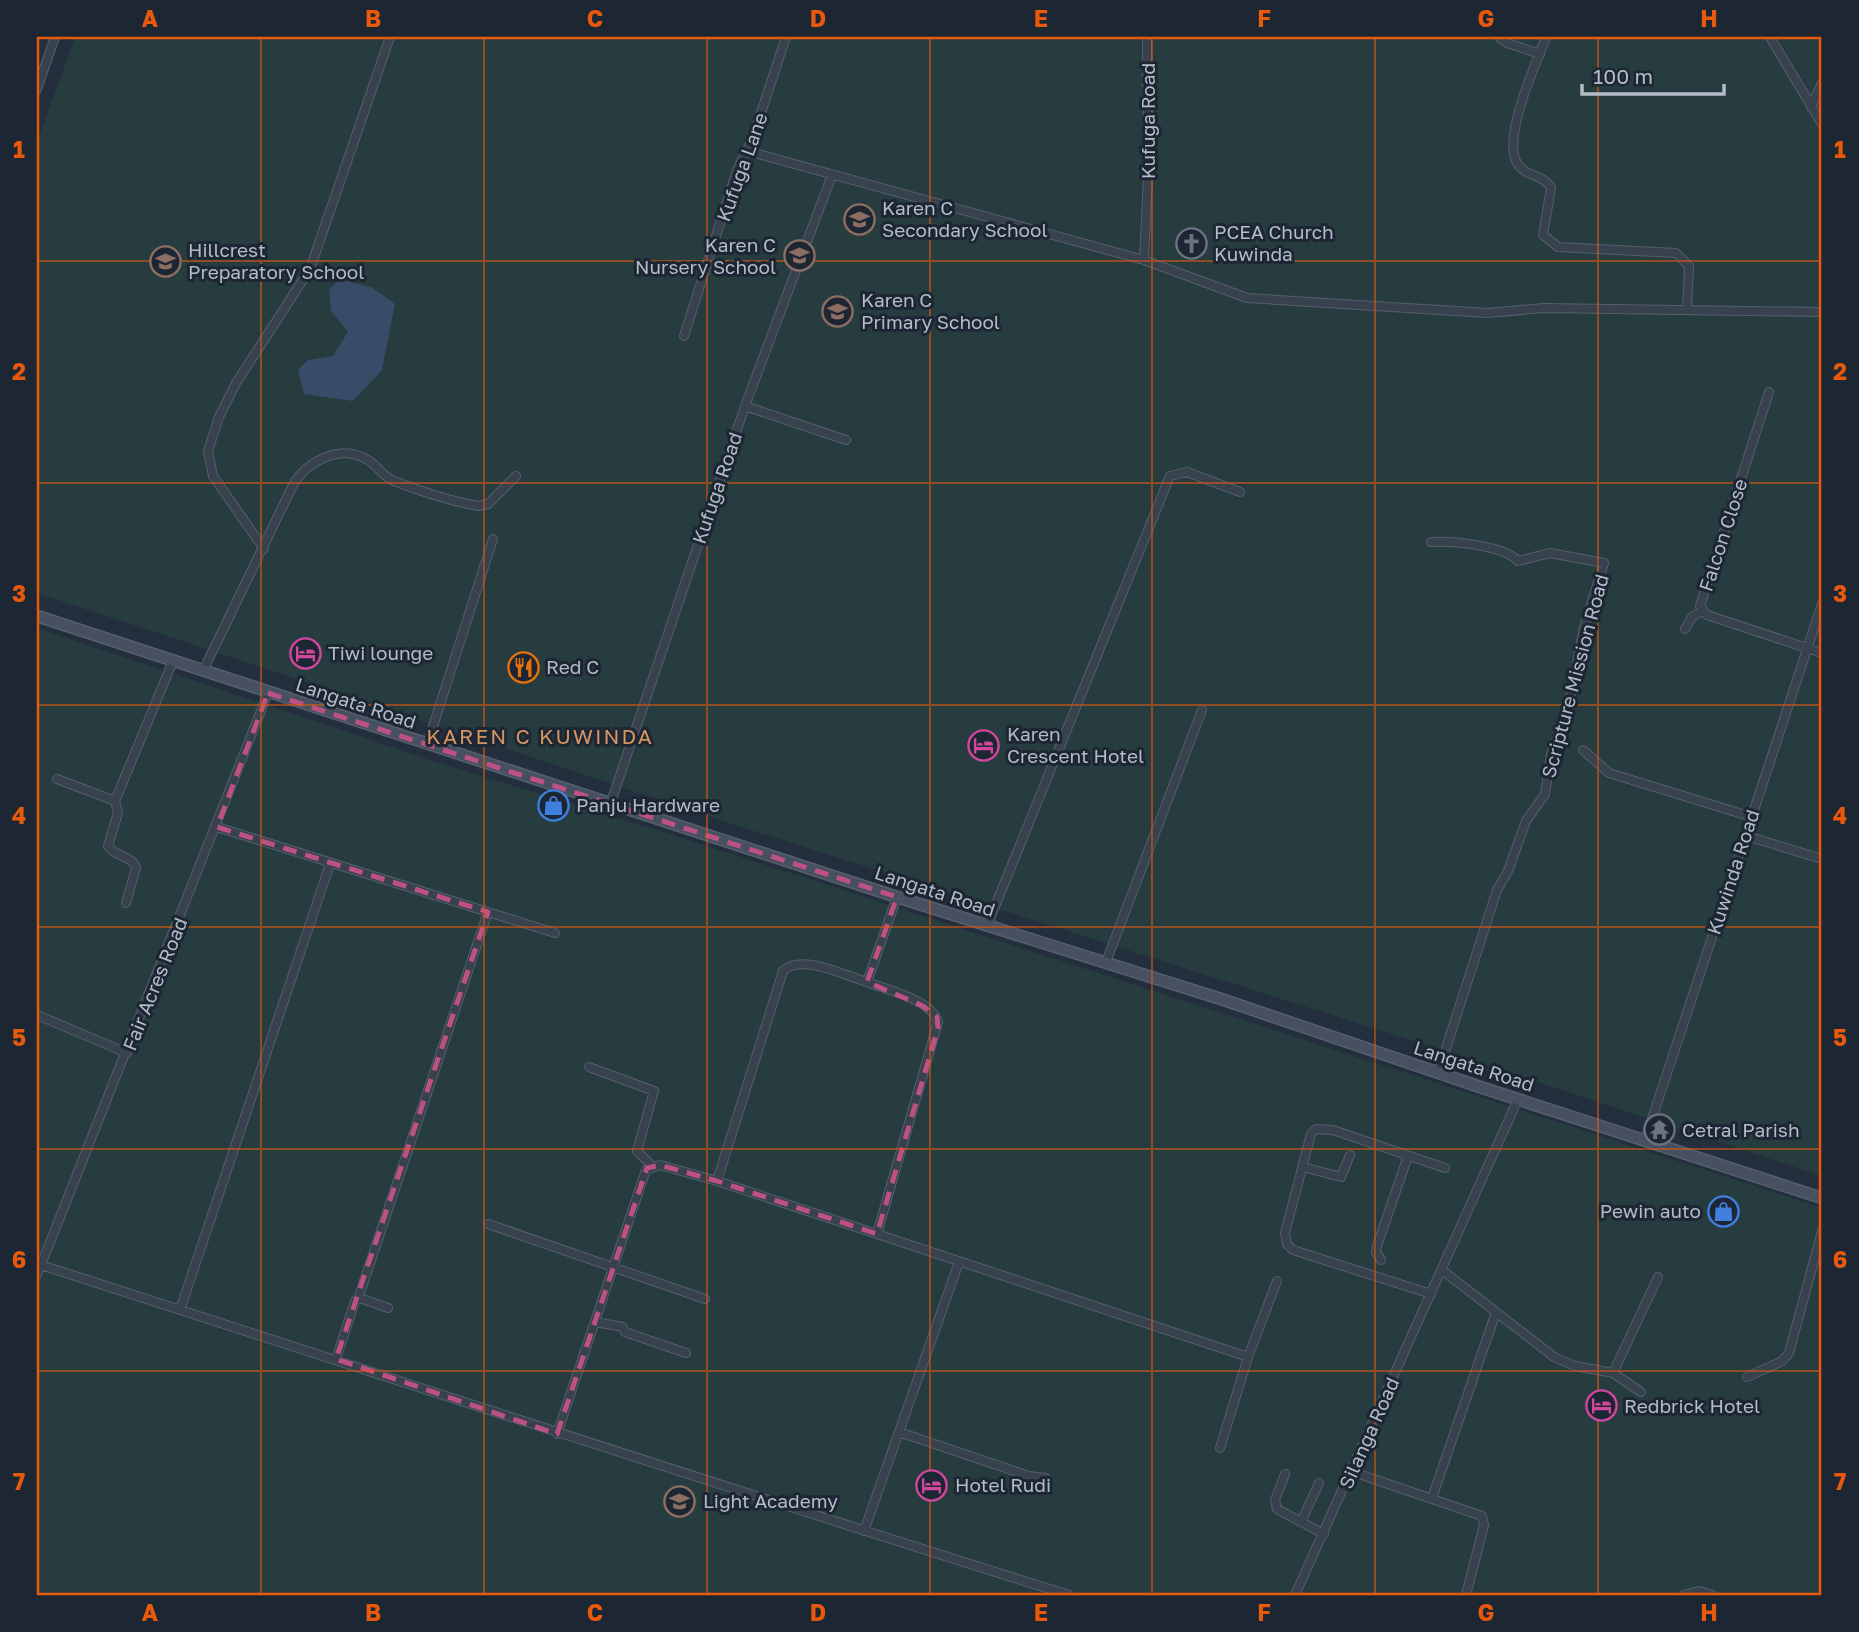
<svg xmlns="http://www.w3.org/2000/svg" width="1859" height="1632" font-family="'Golos Text',sans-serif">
<rect width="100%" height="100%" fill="#242f3e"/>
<path fill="#263c3f" d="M75 37H1822V1176L1423 1044 754 831 37 593V142Z
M37 628 442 764 667 833 1822 1208V1595H37Z"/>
<path fill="#394c67" d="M341 279 373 288 395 304 382 370 353 401 304 394 298 370 308 360 333 356 348 332 331 311 329 289Z"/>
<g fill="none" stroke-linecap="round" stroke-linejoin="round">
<defs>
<path id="street" d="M1499 37 1507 43 1540 54
M1546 37C1536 64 1502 137 1517 163 1525 177 1545 175 1551 188L1543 235 1558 247 1676 253 1689 266 1687 310
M1770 37 1822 124
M37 89 55 37
M1811 107 1822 83
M747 151 1144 260 1247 298 1488 313 1544 308 1822 312
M1144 260 1148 178 1147 37
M684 336 737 170 752 140 786 37
M1769 392 1700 606 1707 615 1822 653
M745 406 846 440
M1431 542C1452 541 1503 545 1518 561L1550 553 1604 563 1584 627 1567 715 1551 754 1545 794 1526 821 1508 871 1497 890 1438 1073
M264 549 213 476 208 451 219 417 236 383 310 269 390 37
M1685 629 1692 617 1702 611
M203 671 293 485C307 461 341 443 368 460 378 466 383 477 394 481 420 491 450 501 478 506L488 504 516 476
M427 745 493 539
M1583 750 1609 773 1752 817
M57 779 115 801 173 661
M115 801 118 813 108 846C115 857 132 855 136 868L126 903
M610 805 745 406 832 175
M217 827 488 912 358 1299
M1747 836 1822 859
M488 912 555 933
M987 926 1170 476 1187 472 1240 492
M1106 962 1202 710
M867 982C887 990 931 999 938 1022L877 1234 1248 1357
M37 1015 127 1053
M589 1067 654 1091 637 1151 652 1166
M1645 1140 1822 604
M1303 1167 1341 1177 1350 1155
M717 1181 877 1234
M488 1224 705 1299
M1381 1260 1376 1252 1377 1246 1408 1156
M41 1265C383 1375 725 1488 1069 1595
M1442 1270 1554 1357 1575 1366 1613 1373 1641 1392
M37 1275 268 693
M1431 1294 1293 1250 1287 1244 1285 1233 1311 1134 1316 1129 1333 1130 1445 1168
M180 1310 330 864
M595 1322 623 1327 625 1332 686 1353
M336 1359 355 1301 360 1298 388 1308
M1613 1373 1658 1277
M1747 1377 1782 1361 1789 1353 1822 1231
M899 1432 1029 1476 1046 1478
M557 1434 646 1170 660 1165 717 1181 783 971C802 953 845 976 867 982L897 897
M1220 1448 1248 1357 1277 1281
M1353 1472 1482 1516 1484 1525 1466 1595
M1285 1474 1275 1500 1277 1509 1324 1534
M1432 1498 1496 1312
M1301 1522 1319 1483
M864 1531 959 1262
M1295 1595 1518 1099
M1684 1595 1699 1591 1712 1595"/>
<path id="secondary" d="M37 616 897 897 1221 999 1483 1088 1822 1198"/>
</defs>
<use href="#street" stroke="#565f6c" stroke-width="10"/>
<use href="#secondary" stroke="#565f6c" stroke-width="13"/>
<use href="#street" stroke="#38414e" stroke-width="8"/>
<use href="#secondary" stroke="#465061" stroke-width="10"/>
</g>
<path fill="none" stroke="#bd5182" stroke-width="5" stroke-dasharray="14 9" stroke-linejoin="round" d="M268 693 897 897 867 982 923 1006 937 1017 938 1028 877 1234 717 1181 660 1165 647 1168 557 1434 336 1359 488 912 217 827Z"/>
<path fill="none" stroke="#e8590c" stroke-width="2" stroke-opacity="0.55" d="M261 37V1595M484 37V1595M707 37V1595M930 37V1595M1152 37V1595M1375 37V1595M1598 37V1595M37 261H1822M37 483H1822M37 705H1822M37 927H1822M37 1149H1822M37 1371H1822"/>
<defs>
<symbol id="school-ring" viewBox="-11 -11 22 22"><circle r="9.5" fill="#1d2633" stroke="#8d6e63" stroke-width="1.5"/><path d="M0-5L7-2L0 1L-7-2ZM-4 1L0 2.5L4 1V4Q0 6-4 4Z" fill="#8d6e63"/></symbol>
<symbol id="church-ring" viewBox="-11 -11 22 22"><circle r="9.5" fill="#1d2633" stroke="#6b7280" stroke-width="1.5"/><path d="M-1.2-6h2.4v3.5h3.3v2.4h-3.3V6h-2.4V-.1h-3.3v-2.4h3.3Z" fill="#6b7280"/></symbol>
<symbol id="hotel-ring" viewBox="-11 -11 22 22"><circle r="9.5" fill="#1d2633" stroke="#d1479c" stroke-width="1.5"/><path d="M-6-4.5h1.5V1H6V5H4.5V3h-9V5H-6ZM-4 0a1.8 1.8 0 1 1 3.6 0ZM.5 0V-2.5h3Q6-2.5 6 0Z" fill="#d1479c"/></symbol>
<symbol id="restaurant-ring" viewBox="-11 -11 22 22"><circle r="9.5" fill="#1d2633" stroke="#e8710a" stroke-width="1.5"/><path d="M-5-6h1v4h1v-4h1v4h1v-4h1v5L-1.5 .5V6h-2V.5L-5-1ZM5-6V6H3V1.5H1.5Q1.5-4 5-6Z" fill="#e8710a"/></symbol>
<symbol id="shop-ring" viewBox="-11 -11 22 22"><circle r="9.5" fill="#1d2633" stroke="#3f7fe0" stroke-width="1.5"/><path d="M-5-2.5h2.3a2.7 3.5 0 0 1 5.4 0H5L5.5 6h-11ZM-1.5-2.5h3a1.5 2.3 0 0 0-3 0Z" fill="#3f7fe0"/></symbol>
<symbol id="temple-ring" viewBox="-11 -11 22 22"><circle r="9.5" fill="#1d2633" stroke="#6b7280" stroke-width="1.5"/><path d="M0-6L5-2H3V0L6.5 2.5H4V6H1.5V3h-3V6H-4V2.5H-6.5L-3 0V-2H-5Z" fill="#6b7280"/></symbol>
</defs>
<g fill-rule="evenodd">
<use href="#school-ring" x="842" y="202" width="35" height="35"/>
<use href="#church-ring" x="1174" y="226" width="35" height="35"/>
<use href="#school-ring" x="782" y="238" width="35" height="35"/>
<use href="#school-ring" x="148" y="244" width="35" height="35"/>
<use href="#school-ring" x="820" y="294" width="35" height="35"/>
<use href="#hotel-ring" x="288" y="636" width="35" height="35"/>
<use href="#restaurant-ring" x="506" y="650" width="35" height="35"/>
<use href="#hotel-ring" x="966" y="728" width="35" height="35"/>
<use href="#shop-ring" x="536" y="788" width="35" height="35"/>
<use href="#temple-ring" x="1642" y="1112" width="35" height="35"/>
<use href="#shop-ring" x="1706" y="1194" width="35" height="35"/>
<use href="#hotel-ring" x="1584" y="1388" width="35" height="35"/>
<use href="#hotel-ring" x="914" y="1468" width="35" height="35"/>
<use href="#school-ring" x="662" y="1484" width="35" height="35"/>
</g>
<g text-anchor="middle" stroke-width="6" stroke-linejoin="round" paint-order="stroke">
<g font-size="19" fill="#b4bcc9" stroke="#1d2633">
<text transform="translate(1148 121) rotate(-90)" y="7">Kufuga Road</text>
<text transform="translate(742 167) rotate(-70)" y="7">Kufuga Lane</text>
<text transform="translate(717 488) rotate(-71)" y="7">Kufuga Road</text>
<text transform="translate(1723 535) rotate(-72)" y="7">Falcon Close</text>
<text transform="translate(1575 676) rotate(-75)" y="7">Scripture Mission Road</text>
<text transform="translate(356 703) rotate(18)" y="7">Langata Road</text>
<text transform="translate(1733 872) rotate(-72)" y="7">Kuwinda Road</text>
<text transform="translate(935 891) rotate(18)" y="7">Langata Road</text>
<text transform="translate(155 984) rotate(-68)" y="7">Fair Acres Road</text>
<text transform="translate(1474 1066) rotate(18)" y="7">Langata Road</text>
<text transform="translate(1369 1433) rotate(-66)" y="7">Silanga Road</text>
</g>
<g font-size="19" fill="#b4bcc9" stroke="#1d2633" text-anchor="start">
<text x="882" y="215">Karen C<tspan x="882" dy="22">Secondary School</tspan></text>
<text x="1214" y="239">PCEA Church<tspan x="1214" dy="22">Kuwinda</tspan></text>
<text x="776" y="252" text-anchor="end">Karen C<tspan x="776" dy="22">Nursery School</tspan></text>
<text x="188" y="257">Hillcrest<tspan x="188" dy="22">Preparatory School</tspan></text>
<text x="861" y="307">Karen C<tspan x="861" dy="22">Primary School</tspan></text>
<text x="328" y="660">Tiwi lounge</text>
<text x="546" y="674">Red C</text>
<text x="1007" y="741">Karen<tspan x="1007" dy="22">Crescent Hotel</tspan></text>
<text x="576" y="812">Panju Hardware</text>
<text x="1682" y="1137">Cetral Parish</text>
<text x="1701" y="1218" text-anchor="end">Pewin auto</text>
<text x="1624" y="1413">Redbrick Hotel</text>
<text x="955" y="1492">Hotel Rudi</text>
<text x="703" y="1508">Light Academy</text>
</g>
<g font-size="21" letter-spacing="2" fill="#d59563" stroke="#1d2633">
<text x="540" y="744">KAREN C KUWINDA</text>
</g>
</g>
<rect width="1859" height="1632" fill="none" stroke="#1d2633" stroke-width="77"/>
<path d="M1582 84v10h142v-10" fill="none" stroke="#b4bcc9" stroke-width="3.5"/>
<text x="1593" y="84" font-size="21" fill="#b4bcc9" stroke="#1d2633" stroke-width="5" paint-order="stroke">100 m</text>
<rect x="38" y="38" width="1782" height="1556" fill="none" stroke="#e8590c" stroke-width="2.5"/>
<g font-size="23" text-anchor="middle" font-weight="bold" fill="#e8590c">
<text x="150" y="27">A</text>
<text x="373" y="27">B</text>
<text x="595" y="27">C</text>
<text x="818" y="27">D</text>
<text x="1041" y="27">E</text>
<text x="1264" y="27">F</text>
<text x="1486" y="27">G</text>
<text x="1709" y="27">H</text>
<text x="19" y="158">1</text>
<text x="1840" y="158">1</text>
<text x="19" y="380">2</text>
<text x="1840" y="380">2</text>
<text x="19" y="602">3</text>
<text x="1840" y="602">3</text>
<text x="19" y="824">4</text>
<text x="1840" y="824">4</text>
<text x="19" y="1046">5</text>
<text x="1840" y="1046">5</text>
<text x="19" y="1268">6</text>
<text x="1840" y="1268">6</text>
<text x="19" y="1490">7</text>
<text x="1840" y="1490">7</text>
<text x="150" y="1621">A</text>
<text x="373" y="1621">B</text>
<text x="595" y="1621">C</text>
<text x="818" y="1621">D</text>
<text x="1041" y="1621">E</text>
<text x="1264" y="1621">F</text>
<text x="1486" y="1621">G</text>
<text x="1709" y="1621">H</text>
</g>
</svg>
